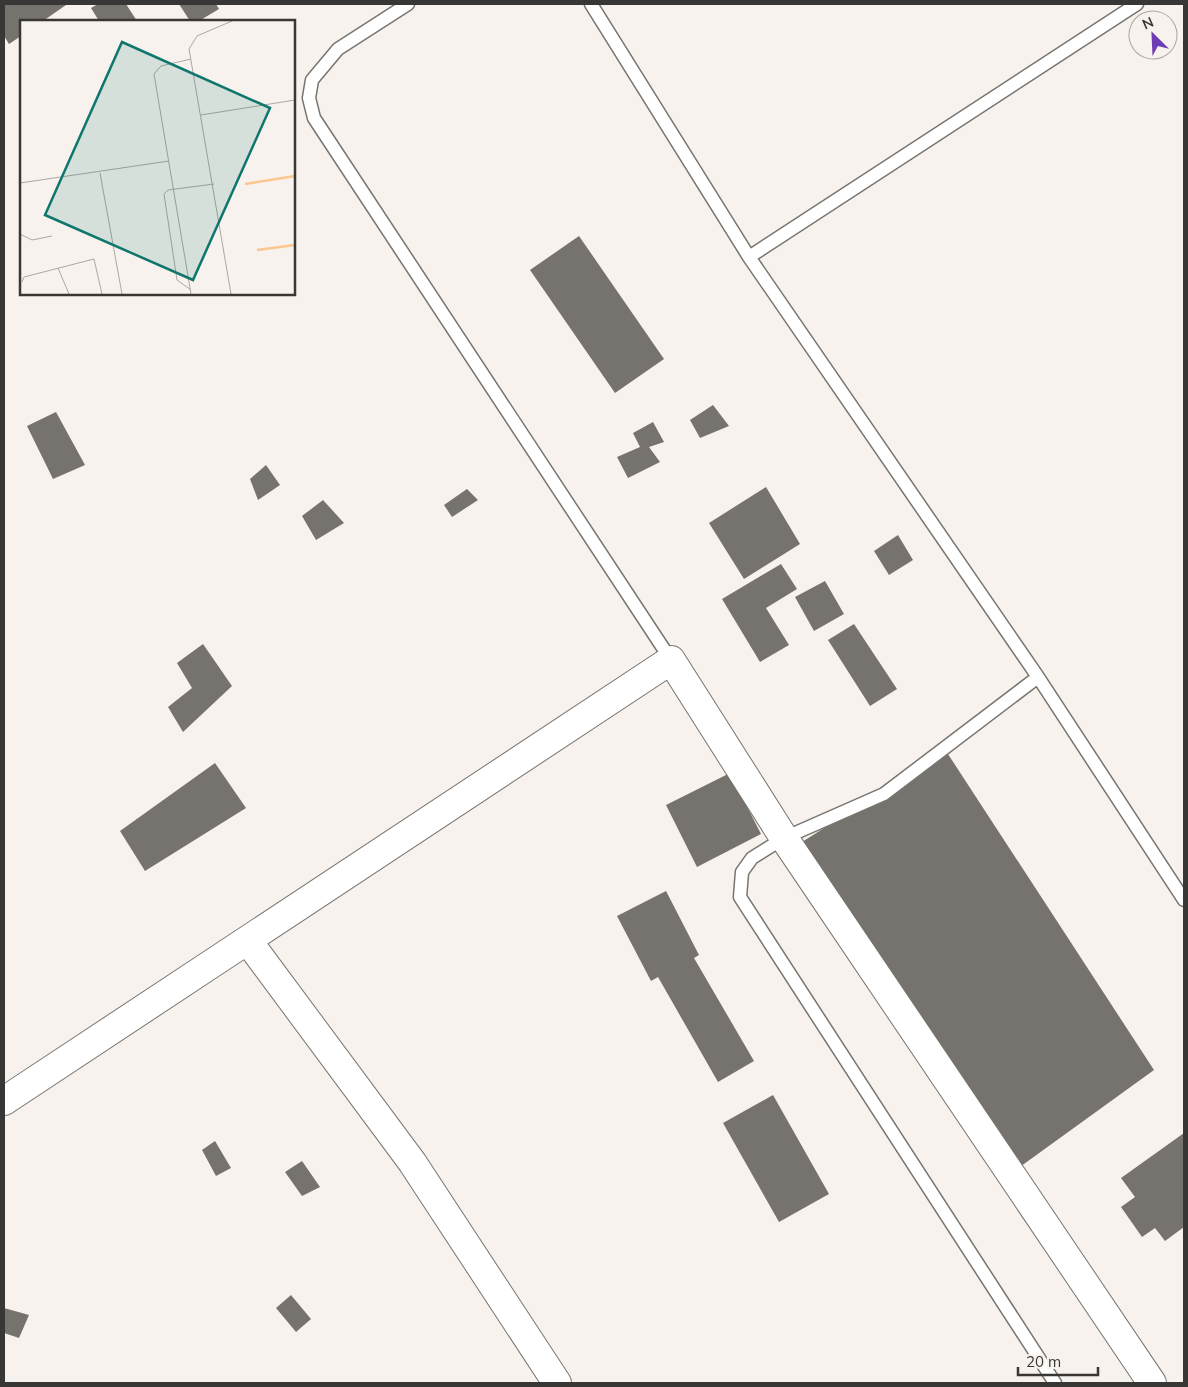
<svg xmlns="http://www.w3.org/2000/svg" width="1188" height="1387" font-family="Mulish,sans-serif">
<rect width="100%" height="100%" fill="#f7f2ed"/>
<path fill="#76726d" d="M4 4H65L66 5 43 21H21V36L9 44 4 36Z
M98 4H126L137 21H99L91 8Z
M179 4H216L219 9 199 21H190Z
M579 236 664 359 615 393 530 270Z
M713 405 729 426 700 438 690 420Z
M56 412 85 465 53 479 27 426Z
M653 422 664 442 649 447 660 462 628 478 617 457 640 447 633 433Z
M266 465 280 485 258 500 250 479Z
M766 487 800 544 744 579 709 523Z
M467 489 478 500 452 517 444 505Z
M323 500 344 523 316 540 302 516Z
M898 535 913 560 889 575 874 551Z
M781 564 797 589 766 608 789 645 760 662 722 599Z
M825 581 844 614 814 631 795 597Z
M854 624 897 689 870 706 828 640Z
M203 644 232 686 183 732 168 707 192 688 177 663Z
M946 751 1154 1070 1010 1174 802 842Z
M215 763 246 808 145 871 120 831Z
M730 773 761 834 697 867 666 805Z
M666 891 699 955 694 958 754 1061 718 1082 658 977 651 981 617 916Z
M773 1095 829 1194 779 1222 723 1123Z
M1184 1133V1227L1165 1241 1155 1228 1142 1237 1121 1207 1135 1197 1121 1178Z
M215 1141 231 1168 216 1176 202 1150Z
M302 1161 320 1187 302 1196 285 1172Z
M291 1295 311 1319 296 1332 276 1308Z
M4 1308 29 1315 19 1338 4 1333Z"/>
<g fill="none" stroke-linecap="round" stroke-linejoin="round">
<defs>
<path id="lane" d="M408 4 338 49 312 80 309 98 314 118 671 660
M591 4 749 257 1038 677 1184 900
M749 257 1137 4
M1038 677 884 794 784 838 752 858 742 872 740 897 1055 1383"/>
<path id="secondary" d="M248 941 412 1162 557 1383
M4 1101 671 660 784 838 1152 1383"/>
</defs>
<use href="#lane" stroke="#78746f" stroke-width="15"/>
<use href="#secondary" stroke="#78746f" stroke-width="30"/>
<use href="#lane" stroke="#fff" stroke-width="12"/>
<use href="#secondary" stroke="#fff" stroke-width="28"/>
</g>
<g transform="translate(20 20)">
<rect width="275" height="275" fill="#f7f2ed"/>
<path fill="none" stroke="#fcc690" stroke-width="2.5" d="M225 164 275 156M237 230 275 225"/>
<path fill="none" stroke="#aba7a3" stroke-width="1" d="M171 39 141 46 134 54 171 274M181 95 275 80M80 153 102 274M0 163 149 141M0 214 12 220 32 216M38 248 49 274M2 262 4 257 74 239 82 274M171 270 157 260 144 174 148 170 194 164M211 274 169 29 177 16 212 1"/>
<path fill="#0f766e" fill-opacity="0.15" stroke="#0f766e" stroke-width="2.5" d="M102 22 250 88 173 260 25 195Z"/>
<rect width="275" height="275" fill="none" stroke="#393735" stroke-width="2.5"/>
</g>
<rect width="1188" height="1387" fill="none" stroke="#393735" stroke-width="10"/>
<g transform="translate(1153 35) rotate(336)"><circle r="24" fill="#f7f2ed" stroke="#aba7a3"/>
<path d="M0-4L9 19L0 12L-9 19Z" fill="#6e3cb4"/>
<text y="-8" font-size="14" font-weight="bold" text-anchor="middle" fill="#393735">N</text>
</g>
<path d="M1018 1367v8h80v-8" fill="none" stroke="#393735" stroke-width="2.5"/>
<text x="1026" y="1367" font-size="15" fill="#393735" stroke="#f7f2ed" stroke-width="4" paint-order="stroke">20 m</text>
</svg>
